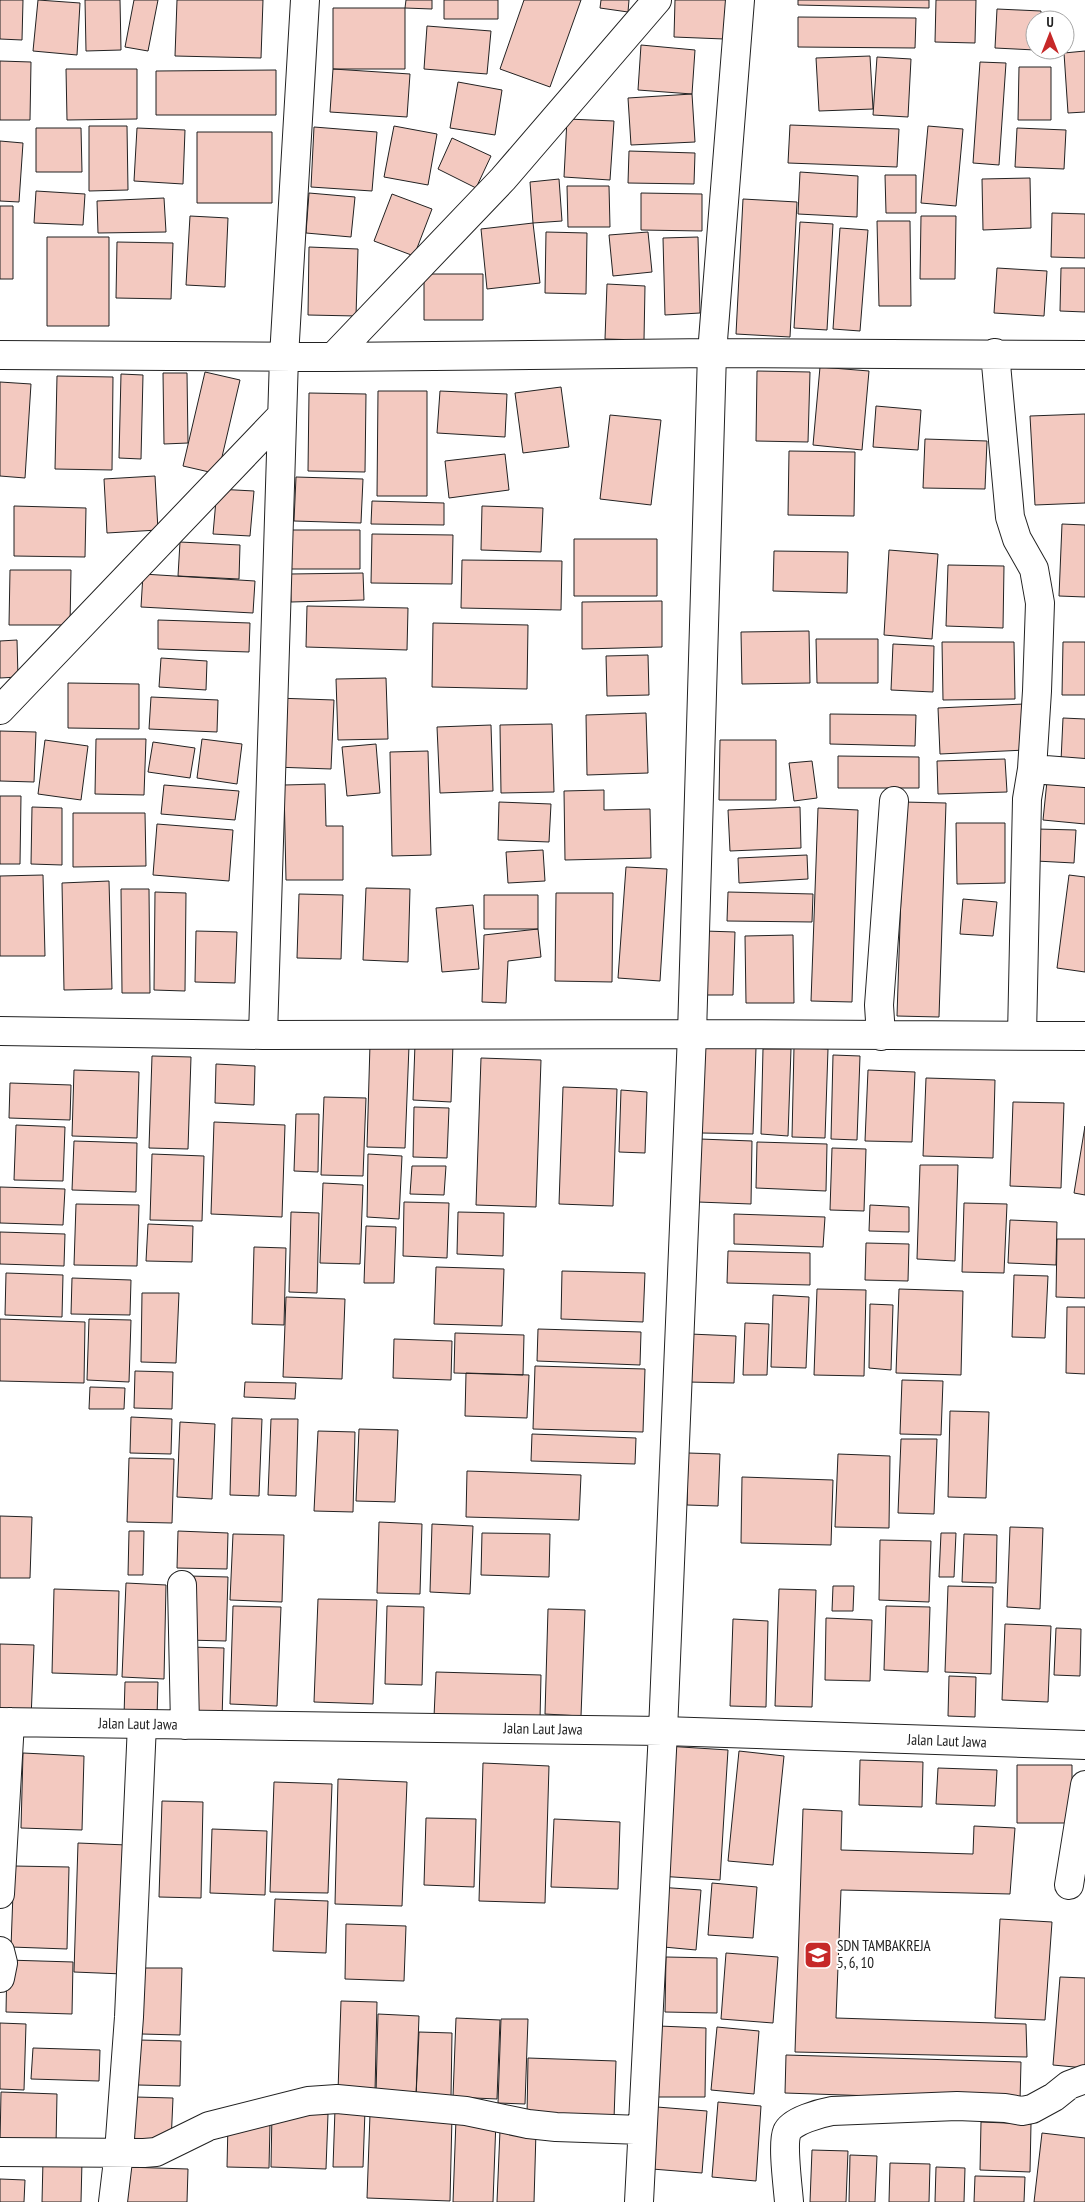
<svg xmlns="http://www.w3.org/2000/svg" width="1085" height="2202" font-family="'PT Sans Narrow',sans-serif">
<rect width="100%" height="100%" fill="#fff"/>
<path fill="#f3c9c0" stroke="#222" d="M0 0H23L22 40 0 39Z
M38 0 80 3 77 55 33 51Z
M85 0H120L121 50 86 51Z
M134 0H158L148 51 125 47Z
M177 0H263L261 58 175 56Z
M406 0H432V9L405 8Z
M444 0H498V19H444Z
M524 0H581L550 87 500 69Z
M601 0H629L628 12 600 8Z
M675 0H726L724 39 674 37Z
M798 0H929V8L798 5Z
M936 0H976L975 43 935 42Z
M333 8H405V69H333Z
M997 9 1041 11V20H1035V50L995 48Z
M798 17 916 18 915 48 798 47Z
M427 26 491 31 487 74 424 69Z
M641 45 695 50 692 94 638 90Z
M1085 51V112L1068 113 1064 53Z
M870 56 873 109 819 111 816 58Z
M877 57 911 59 908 117 873 115Z
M0 61 31 62 30 120H0Z
M980 62 1006 63 999 165 973 163Z
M1019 67H1051V120H1018Z
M66 69H137V119L67 120Z
M333 69 410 74 407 117 330 112Z
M276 70V115H156V71Z
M458 82 502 90 495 135 450 128Z
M692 94 695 142 631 145 628 98Z
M567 119 614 121 610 180 564 177Z
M790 125 899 129 897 167 788 163Z
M89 126H127L128 190 89 191Z
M394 126 437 134 428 185 384 177Z
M928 126 963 129 956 206 921 203Z
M314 127 377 132 372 191 311 187Z
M36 128H81L82 172H36Z
M137 128 185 130 183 184 134 181Z
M1017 128 1066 130 1064 169 1015 167Z
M197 132H272V203H197Z
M452 138 491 156 476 188 438 169Z
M0 141 23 143 19 202 0 201Z
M629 151 695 153 694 184 628 183Z
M800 172 858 176 857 217 798 214Z
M885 175H916V213H886Z
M1030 178 1031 228 983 230 982 179Z
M559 179 562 221 533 223 530 182Z
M567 186H609L610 227H568Z
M36 191 85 194 83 225 34 223Z
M309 193 355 197 351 237 306 233Z
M641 193 702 194V231L641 230Z
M392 194 432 209 414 256 374 241Z
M164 198 166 232 98 233 97 201Z
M743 199 797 202 790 337 736 334Z
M0 206H13V279H0Z
M1052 213 1085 214V258L1051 257Z
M190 216 228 218 225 287 186 285Z
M921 216H956L955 279H920Z
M877 221H910L911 306H879Z
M800 222 833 224 827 330 794 328Z
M533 223 540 283 487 289 481 229Z
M840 228 868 230 860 331 833 329Z
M546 232 587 233 586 294 545 293Z
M648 232 652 272 613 276 609 235Z
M47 237H109V326H47Z
M698 237 700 313 665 315 663 238Z
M117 242 173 243 171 299 116 298Z
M309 247 358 249 356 316 308 315Z
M997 268 1047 271 1044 316 994 313Z
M1061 268H1085V312L1060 311Z
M424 274H483V320H424Z
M607 284 645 286 644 340 605 339Z
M820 367 869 371 862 450 813 445Z
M757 371 810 372 808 442 756 441Z
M205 372 240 380 218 474 183 466Z
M163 373H187L188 443 164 444Z
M121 374 143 375 141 459 119 458Z
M57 376 113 377 112 470 55 469Z
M0 382 31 384 25 478 0 476Z
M561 387 569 447 523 453 515 393Z
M378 391H427V496H377Z
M440 391 507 394 505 437 437 433Z
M309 393 366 394 365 472 308 471Z
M876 406 921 410 918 450 873 447Z
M1085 414V503L1035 505 1030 416Z
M610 415 661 420 651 505 600 499Z
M925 439 987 441 985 489 923 488Z
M789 451 855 452 854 516 788 515Z
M505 454 509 490 449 498 445 461Z
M155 476 158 530 107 533 104 479Z
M296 477 363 479 361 523 294 521Z
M217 489 254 491 250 536 213 534Z
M372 501 444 503V525L371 524Z
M14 506 86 508 85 557 14 556Z
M482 506 543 508 541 552 481 550Z
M1062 524 1085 525V597L1059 596Z
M284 530H360V569H284Z
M372 534 453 535 452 584 371 583Z
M574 539H657V596H574Z
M180 542 240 545 239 579 178 576Z
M889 550 938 554 932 639 884 635Z
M774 551 848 552 847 593 773 591Z
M462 560 562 561 561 610 461 608Z
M948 565 1004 566 1003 628 946 626Z
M10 570H71L70 625H9Z
M363 573 364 600 291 602 290 574Z
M143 574 255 581 253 613 141 607Z
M662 601V647L582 649V602Z
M307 606 408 608 407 650 306 647Z
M158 620 250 623 249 652 158 649Z
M433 623 528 625 527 689 432 687Z
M809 631 810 683 742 684 741 632Z
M816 639H878V683H817Z
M17 640 18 677 0 678V641Z
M942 642H1014L1015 699 943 700Z
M1063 642H1085V695H1062Z
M893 644 934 646 933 692 891 690Z
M648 655 649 695 607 696 606 656Z
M161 658 207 661 206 690 159 687Z
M386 678 388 739 338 740 336 679Z
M68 683 139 684V729L68 728Z
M151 697 218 700 217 732 149 729Z
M276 698 334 700 331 769 274 767Z
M1024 704 1026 750 940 754 938 708Z
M646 713 648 773 587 775 586 715Z
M830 714 916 715 915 746 830 744Z
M1063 718 1085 719V762L1061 761Z
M552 724 554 792 501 793 500 725Z
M491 725 493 791 440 793 437 727Z
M0 731 36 732 34 782 0 781Z
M96 739H146L144 795 95 794Z
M202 739 242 744 237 784 197 778Z
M45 740 88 746 81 800 38 794Z
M720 740H776V800H719Z
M153 742 195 748 190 778 148 772Z
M376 744 380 793 347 796 342 747Z
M428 751 431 855 392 856 390 752Z
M838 756 919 757V788H838Z
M1005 759 1007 792 938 794 937 761Z
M812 761 817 798 794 801 789 763Z
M1047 781 1085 785V824L1043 820Z
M325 784 326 826H343V880H286L284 785Z
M164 785 239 791 235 820 161 814Z
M604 790V810L650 809 651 858 565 860 564 791Z
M0 796H21L20 864H0Z
M499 802 551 804 549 842 498 840Z
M904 802 946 803 939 1017 897 1016Z
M32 807 62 808V865L31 864Z
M800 807 801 848 730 851 728 810Z
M818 808 858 810 852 1002 811 1001Z
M73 813H145L146 866 73 867Z
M956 823H1005V883L957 884Z
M157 824 233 830 229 881 153 875Z
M1037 829 1076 830 1074 863 1036 861Z
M543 850 545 881 508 883 506 852Z
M807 855 808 879 739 883 738 858Z
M626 867 667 869 660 981 618 978Z
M43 875 45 956H0V876Z
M1069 875 1085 877V972L1057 968Z
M109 881 112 989 64 990 62 883Z
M366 888 410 889 408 962 363 960Z
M121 889H149L150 993H122Z
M155 892 186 893 185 991 154 990Z
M728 892 813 894 812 922 727 921Z
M556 893H613L612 982 555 981Z
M299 894 343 895 341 959 297 958Z
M484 895H538V929H484Z
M963 899 997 902 993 936 960 934Z
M473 905 479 969 442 972 436 908Z
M538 929 541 957 508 961 506 1003 482 1002 484 935Z
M196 931 237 932 235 983 195 982Z
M705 931 735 932 733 995H703Z
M793 935 794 1003H746L745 936Z
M370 1044 409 1046 405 1148 367 1147Z
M415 1044H453L451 1102 413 1100Z
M704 1046 756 1048 753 1134 702 1133Z
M794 1047 828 1049 825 1138 792 1137Z
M763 1049H791L788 1136 761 1134Z
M833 1055 860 1056 857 1140 831 1139Z
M152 1056 191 1057 188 1149 149 1148Z
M481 1058 541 1060 536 1207 476 1205Z
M216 1064 255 1066 254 1105 215 1103Z
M74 1070 139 1072 137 1138 72 1136Z
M868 1070 915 1072 912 1142 865 1141Z
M926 1078 995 1080 993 1158 923 1156Z
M10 1083 71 1085 70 1120 9 1118Z
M563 1087 617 1089 613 1206 559 1204Z
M621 1090 647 1092 645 1153 619 1152Z
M324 1097 366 1098 363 1176 321 1175Z
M1013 1102 1064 1103 1061 1188 1010 1186Z
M414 1107 449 1108 447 1158 413 1157Z
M296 1114H319L318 1172 294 1171Z
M214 1122 285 1125 282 1217 211 1214Z
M16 1125 65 1127 63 1181 14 1180Z
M1085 1126V1195L1074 1193Z
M700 1139 752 1141 751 1204 698 1202Z
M74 1141 137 1143 136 1192 72 1190Z
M757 1142 827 1144 826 1191 756 1188Z
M832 1148 866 1149 864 1211 830 1210Z
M152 1154 204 1156 202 1221 150 1220Z
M368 1154 402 1156 399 1219 367 1217Z
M920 1165H958L955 1261 917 1259Z
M412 1166H446L444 1195 410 1194Z
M323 1183 363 1185 360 1264 320 1263Z
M0 1187 65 1189 63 1225 0 1223Z
M404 1202 449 1203 447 1258 403 1256Z
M964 1203 1007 1204 1004 1273 962 1272Z
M76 1204 139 1205 137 1266 74 1265Z
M870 1205 909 1207V1232L869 1231Z
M291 1212 319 1213 317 1293 289 1292Z
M458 1212 504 1213 503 1256 457 1254Z
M734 1214 825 1217 823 1247 734 1244Z
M1010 1220 1057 1222 1056 1265 1008 1263Z
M148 1224 193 1226 192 1262 146 1261Z
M366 1226 396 1227 394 1283H364Z
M0 1232 65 1234 64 1266 0 1264Z
M1057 1239H1085V1298L1056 1297Z
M866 1243 909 1244 908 1281 865 1280Z
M254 1247 286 1248 284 1325 252 1324Z
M728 1251 810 1253V1285L727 1283Z
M436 1267 504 1269 502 1326 434 1324Z
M562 1271 645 1273 643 1322 561 1319Z
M6 1273 63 1275 62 1317 5 1315Z
M1014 1275 1048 1276 1045 1338 1012 1337Z
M72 1278 131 1280 130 1315 71 1314Z
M817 1289 866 1290 864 1376 814 1375Z
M899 1289 963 1291 961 1375 896 1373Z
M142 1293H179L176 1363 141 1362Z
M773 1295 809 1297 806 1368 771 1367Z
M286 1297 345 1299 342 1379 283 1377Z
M870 1304 893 1305 891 1370 869 1368Z
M1067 1307H1085V1374L1066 1373Z
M0 1319 85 1322 84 1383 0 1381Z
M89 1319 131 1320 129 1382 87 1380Z
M745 1323 769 1324 767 1375H743Z
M538 1329 641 1332 640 1365 537 1361Z
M455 1333 524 1335 523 1375 454 1373Z
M690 1334 736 1336 734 1383 688 1382Z
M394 1339 452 1341 451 1380 393 1378Z
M535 1366 645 1369 643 1432 533 1429Z
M135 1371 173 1372 172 1409 134 1408Z
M466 1373 529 1375 527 1418 465 1416Z
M902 1380 943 1381 941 1435 900 1434Z
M245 1382 296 1383 295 1399 244 1397Z
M90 1387 125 1388 124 1409H89Z
M950 1411 989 1412 986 1498 948 1497Z
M131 1417 172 1419 171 1454 130 1453Z
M232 1418 262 1419 259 1496 230 1495Z
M271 1419H298L296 1496 268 1495Z
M180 1422 215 1424 212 1499 177 1497Z
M359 1429 398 1430 395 1502 356 1501Z
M318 1431 355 1432 353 1512 314 1511Z
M532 1434 636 1438 635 1464 531 1461Z
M901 1439H937L934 1514 898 1513Z
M688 1453 720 1454 718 1506 687 1505Z
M838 1454 890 1456 889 1528 835 1527Z
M129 1458 174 1459 172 1523 127 1522Z
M467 1471 581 1475 579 1520 466 1517Z
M742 1477 833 1480 831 1545 741 1543Z
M0 1516 32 1517 30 1578H0Z
M379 1522 422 1524 420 1594 377 1593Z
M432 1524 473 1526 470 1594 430 1592Z
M1010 1527 1043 1528 1040 1609 1007 1607Z
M129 1531H144L143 1575H128Z
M178 1531 228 1533 227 1569 177 1568Z
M482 1533 550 1534 549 1577 481 1575Z
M941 1533H956L954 1577H939Z
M233 1534 284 1535 282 1602 230 1600Z
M964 1534 997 1535 996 1583 962 1582Z
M880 1540 931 1541 929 1602 879 1600Z
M189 1576 228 1577 226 1641 187 1640Z
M126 1583 166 1585 164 1679 122 1677Z
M833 1586H854L853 1611H832Z
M948 1586 993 1587 991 1674 945 1672Z
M54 1589 119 1591 117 1675 52 1673Z
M779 1589 816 1590 812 1707 775 1706Z
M318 1599 377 1600 373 1704 314 1702Z
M233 1606 281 1607 277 1706 230 1704Z
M387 1606 424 1607 422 1685 385 1684Z
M886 1606 930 1607 928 1672 884 1670Z
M548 1609 585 1610 581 1716 545 1714Z
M826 1618 872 1620 870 1681 825 1680Z
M733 1619 768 1621 766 1707 730 1706Z
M1005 1624 1051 1626 1048 1702 1002 1700Z
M1056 1628 1081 1629 1080 1676 1054 1675Z
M0 1644 34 1645 31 1719 0 1718Z
M190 1647 224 1648 222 1720 188 1719Z
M436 1672 541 1675 540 1720 434 1717Z
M949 1676 976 1677 975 1717 948 1716Z
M125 1682H158L157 1717 124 1716Z
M666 1746 728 1750 720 1880 658 1876Z
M739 1751 784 1756 773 1865 728 1861Z
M23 1753 84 1756 82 1830 21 1828Z
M860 1760 923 1762 922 1807 859 1805Z
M483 1763 549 1766 545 1903 479 1901Z
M1017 1765H1072V1823H1017Z
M938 1768 997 1770 995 1806 936 1804Z
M338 1779 407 1782 402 1906 335 1904Z
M274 1782 332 1784 328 1893 270 1892Z
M162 1801 203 1802 201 1898 159 1897Z
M803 1809 842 1811 841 1850 973 1854 974 1826 1015 1828 1010 1894 841 1890 836 2018 1026 2024 1027 2057 795 2052Z
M426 1818 476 1819 474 1887 424 1885Z
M554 1819 620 1822 618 1889 551 1887Z
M212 1829 267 1831 265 1895 210 1893Z
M78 1843 127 1845 123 1974 74 1972Z
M14 1866 69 1867 67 1949 11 1947Z
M712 1883 757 1887 753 1938 708 1935Z
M658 1887 701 1890 696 1950 653 1946Z
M275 1899 328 1901 326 1953 273 1951Z
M1000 1919 1052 1922 1045 2020 995 2018Z
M346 1924 406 1926 404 1981 345 1979Z
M726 1953 778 1957 773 2023 721 2019Z
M666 1957 717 1958V2013L665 2012Z
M7 1960 73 1962 72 2014 6 2012Z
M144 1968H182L180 2035 142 2034Z
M1060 1977 1085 1978V2068L1053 2065Z
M341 2001 377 2002 375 2092 338 2091Z
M378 2014 419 2016 416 2096 376 2094Z
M456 2018 500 2020 497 2099 453 2097Z
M501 2019H528L525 2104 498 2103Z
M0 2023 26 2024 24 2090 0 2089Z
M659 2026 706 2028 705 2097H658Z
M717 2027 759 2031 754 2094 711 2090Z
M419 2032 452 2033 451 2097H416Z
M139 2040 181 2041 180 2086 138 2085Z
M33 2048 100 2050 99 2081 31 2079Z
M786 2055 1021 2062 1020 2101 785 2093Z
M528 2058 616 2061 614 2119 527 2116Z
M1 2092 57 2094 56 2145 0 2143Z
M136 2097 173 2098 171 2143 134 2141Z
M718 2102 761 2106 756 2181 712 2177Z
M657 2107 707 2111 702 2173 652 2169Z
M335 2109 365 2110 363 2167H333Z
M272 2112 328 2114 326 2169 271 2167Z
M370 2114 452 2116 450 2201 367 2198Z
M456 2119 496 2120 493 2202H453Z
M981 2122 1031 2124 1030 2172 980 2170Z
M228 2123 270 2124 269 2168 227 2167Z
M500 2130 536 2131 534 2202H497Z
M1042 2133 1085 2138V2202H1034Z
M812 2150 848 2151 846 2202H810Z
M850 2155 877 2156 875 2202H849Z
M43 2160 82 2161 81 2202H42Z
M890 2163 930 2164 929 2202H889Z
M125 2167 188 2169 187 2202H124Z
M936 2167 965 2168 964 2202H935Z
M975 2176 1025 2177 1024 2202H974Z
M0 2179 25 2180 24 2202H0Z"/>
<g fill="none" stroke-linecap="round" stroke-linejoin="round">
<defs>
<path id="minor" d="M995 353 1010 517 1017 539 1034 569 1040 603 1037 691 1032 769
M0 355 333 357 712 353 1085 355
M333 357 503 179 657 0
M0 710 282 415
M0 1031 263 1035 692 1034 1085 1036
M263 1035 284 357 305 0
M881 1036 879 1005 894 801
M1022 1036 1027 799 1032 769 1085 773
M182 1585 185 1725
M0 1722 663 1731 1085 1745
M1069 1885 1085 1785
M0 1894 10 1722
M0 1951 3 1963 0 1978
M0 2152 144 2153 156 2152 209 2126 308 2101 337 2099 466 2111 528 2124 556 2127 642 2130
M113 2202 119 2152 129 2017 142 1724
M639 2202 663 1731 692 1034 712 353 740 0
M789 2202C788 2188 782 2144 787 2132 791 2121 821 2113 832 2111L957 2106 1005 2108 1022 2111 1032 2109 1054 2097 1069 2085 1085 2079"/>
</defs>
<use href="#minor" stroke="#222" stroke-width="30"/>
<use href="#minor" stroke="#fff" stroke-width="28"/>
</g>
<defs>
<symbol id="school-square" viewBox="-11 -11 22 22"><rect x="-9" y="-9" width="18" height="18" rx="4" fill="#c62828" stroke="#fff"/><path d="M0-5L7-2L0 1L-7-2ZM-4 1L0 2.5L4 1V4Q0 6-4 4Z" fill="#fff"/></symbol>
</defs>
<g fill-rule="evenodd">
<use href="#school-square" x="802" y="1939" width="32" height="32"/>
</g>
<g text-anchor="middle" stroke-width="4" stroke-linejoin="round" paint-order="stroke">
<g font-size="15" fill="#222" stroke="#fff">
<text transform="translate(138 1724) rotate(1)" y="5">Jalan Laut Jawa</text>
<text transform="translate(543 1729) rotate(1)" y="5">Jalan Laut Jawa</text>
<text transform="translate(947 1741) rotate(2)" y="5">Jalan Laut Jawa</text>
</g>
<g font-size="15" fill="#222" stroke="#fff" text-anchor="start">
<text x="837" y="1951">SDN TAMBAKREJA<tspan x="837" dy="17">5, 6, 10</tspan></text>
</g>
</g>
<g transform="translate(1050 35)"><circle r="24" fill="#ffffff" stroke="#a7a7a7"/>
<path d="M0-4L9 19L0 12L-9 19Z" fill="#c62828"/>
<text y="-8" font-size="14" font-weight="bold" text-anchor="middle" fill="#222222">U</text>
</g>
</svg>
